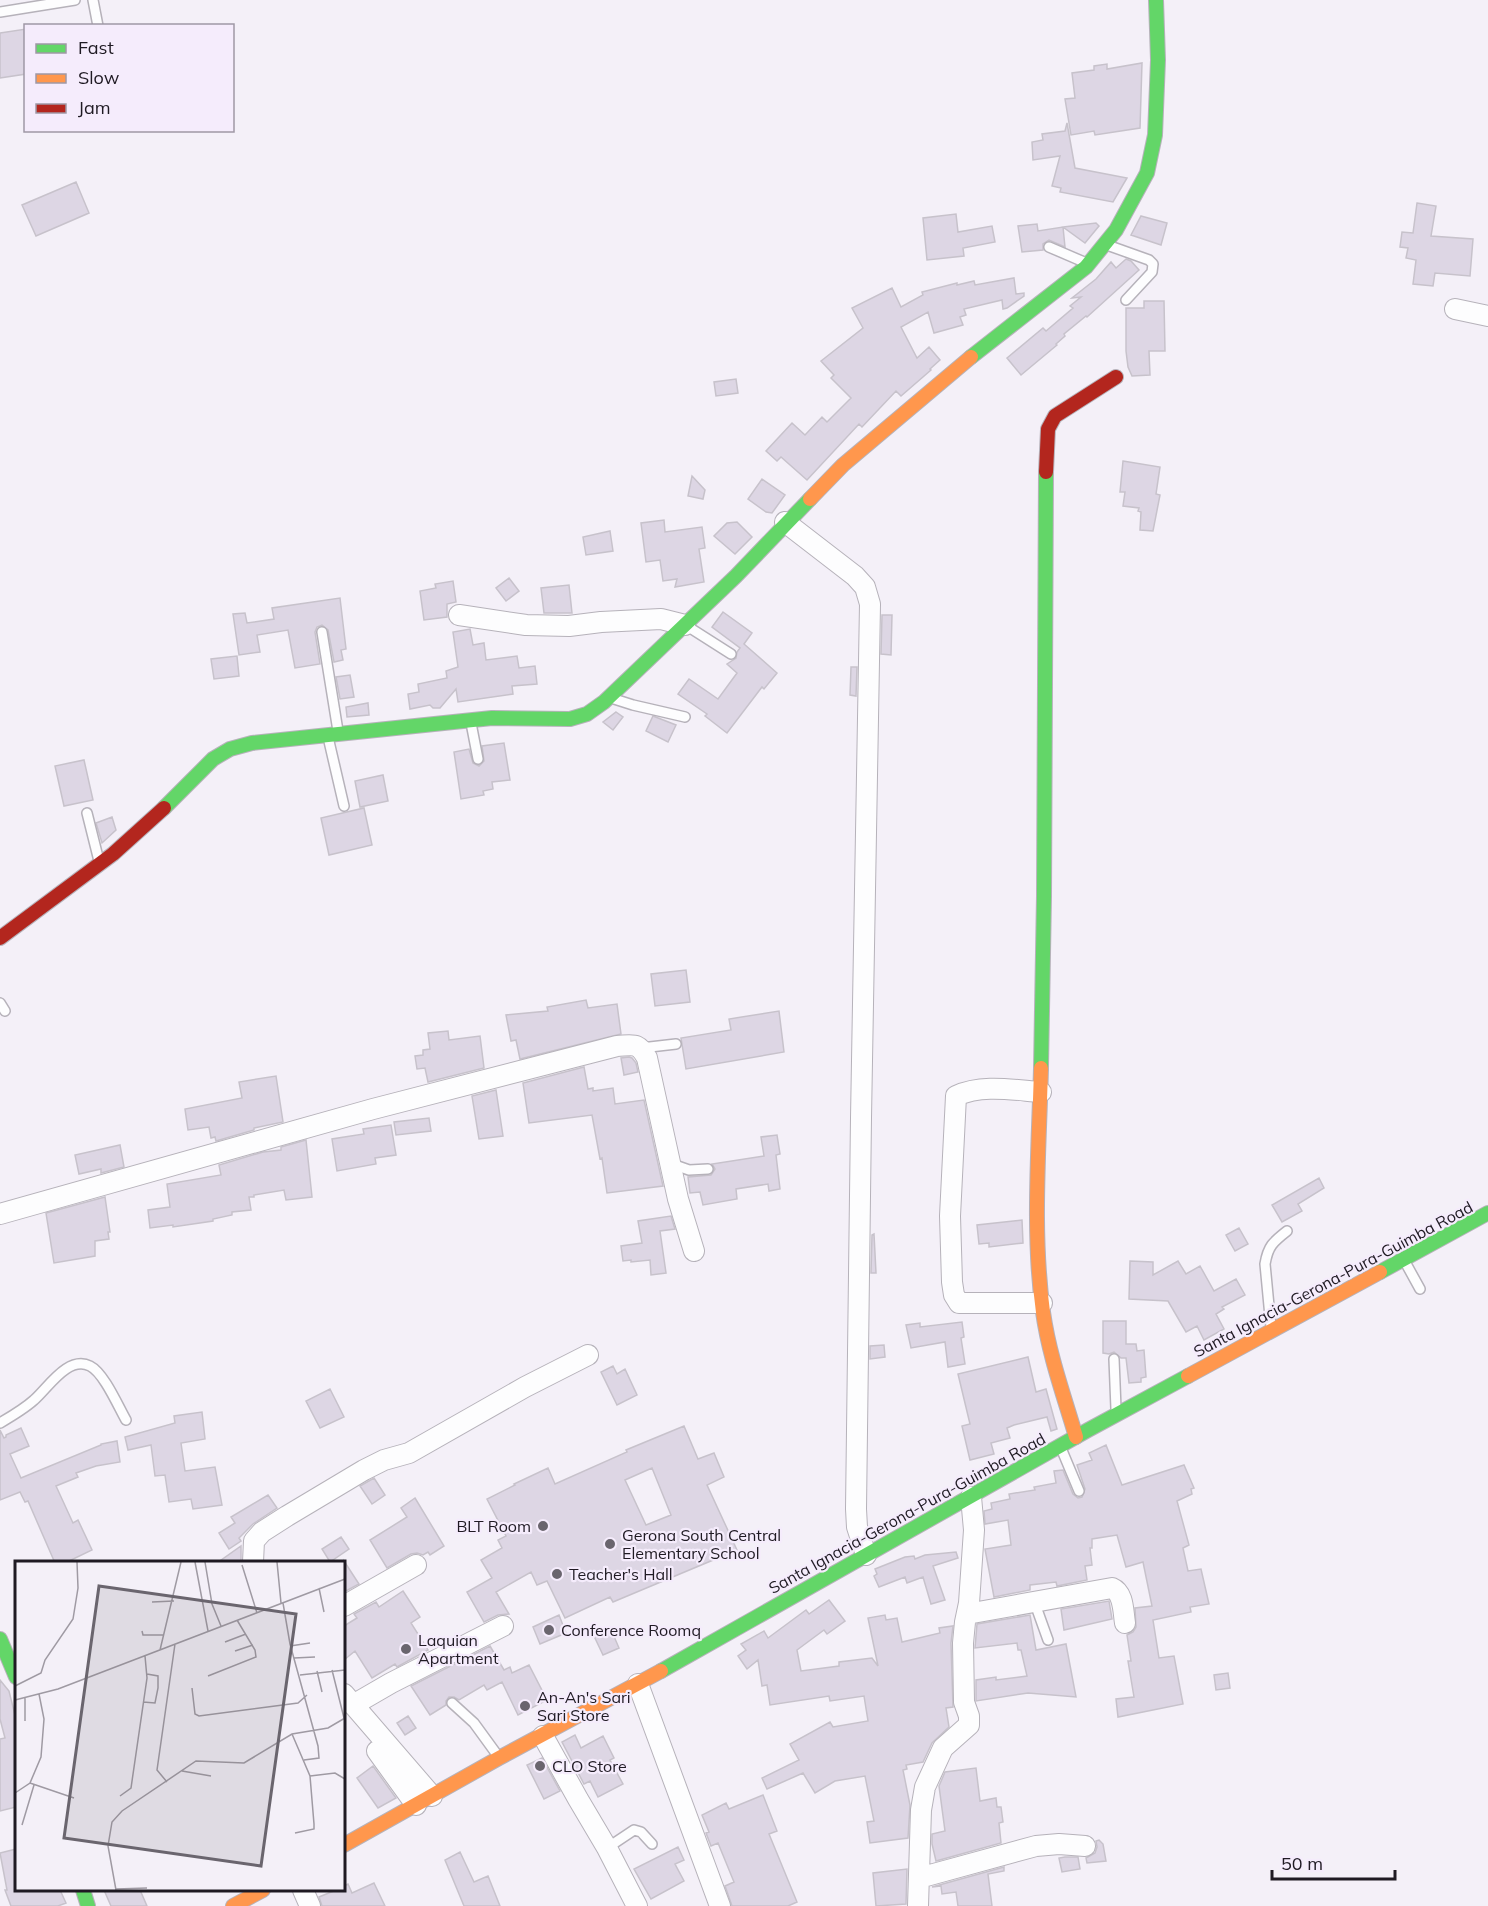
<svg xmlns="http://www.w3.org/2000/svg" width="1488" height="1906" font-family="Mulish,sans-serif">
<rect width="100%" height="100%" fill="#f4f0f8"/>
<path fill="#ddd6e4" stroke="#c7c2cb" stroke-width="1.5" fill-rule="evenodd" d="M26 29V74L0 78V33Z
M1142 63 1140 128 1095 135 1094 131 1071 135 1065 99 1075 98 1072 73 1094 70V66L1107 64V69Z
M1067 123 1075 168 1127 178 1113 202 1060 192 1061 188 1052 186 1060 156 1033 160 1032 142 1043 140 1042 134 1065 131Z
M76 182 89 213 36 236 22 205Z
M1417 203 1436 206 1431 236 1473 239 1470 276 1435 273 1433 286 1413 284 1416 260 1406 258 1408 248 1400 247 1402 232 1413 233Z
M956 214 958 232 992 226 995 242 963 248 964 256 927 260 923 218Z
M1141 216 1167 223 1161 245 1131 235Z
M1096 223 1099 226 1085 243 1063 227Z
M1037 224 1038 231 1063 227 1065 247 1049 240 1043 244V250L1022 252 1018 226Z
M1126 259 1131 261 1139 270 1087 317 1086 316 1064 334 1065 336 1056 344 1057 345 1021 375 1007 358 1043 328 1046 331 1073 308 1070 306 1081 297 1072 298 1096 279 1111 262 1116 268Z
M1014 278 1016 294 1024 293V296L1007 308 1003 309 1002 300 964 309 966 315 960 317 963 325 934 333 928 312 901 327 917 358 929 347 940 360 930 369 931 370 901 396 896 391 862 427 859 424 807 480 781 457 777 461 766 451 792 423 805 435 822 417 827 422 851 398 831 378 834 375 821 361 863 328 852 308 892 288 901 307 923 295 922 292 957 283V285L974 281 975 285Z
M1144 301H1164L1165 351H1149L1150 375 1132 376 1128 367 1126 351V308H1144Z
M736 379 738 393 716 396 714 382Z
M1123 461 1160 467 1156 494 1160 495 1153 531 1140 530 1141 512 1138 511 1139 508 1123 506 1125 492H1120Z
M692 476 705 490 703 499 688 496Z
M762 479 785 495 772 513 766 512 748 499Z
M664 520 665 532 702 527 705 548 699 549 704 582 675 587 677 579 663 581 660 560 646 562 641 523Z
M737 522 752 537 735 554 714 536 727 523Z
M610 531 613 551 586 555 583 537Z
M509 578 519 591 506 601 496 588Z
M453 581 456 602 447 604V617L424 620 420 591 436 588 435 584Z
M569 585 572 613H544L541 588Z
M340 598 346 649 341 650 343 660 334 662 328 630 322 625 317 627 315 632 320 664 295 668 288 630 257 635 260 652 239 655 233 614 245 613 247 623 274 619 272 608Z
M723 612 752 633 744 644 777 673 764 689 762 687 727 733 705 716 707 714 678 694 689 679 718 699 737 673 727 664 736 658 737 652 740 648 712 627Z
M882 615H892L891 655 881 654Z
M470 629 473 645 484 643 486 660 517 656 519 668 535 666 537 684 512 686 513 694 458 702 456 689 440 708H433L430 705 410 709 408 694 419 692 418 684 447 678 446 671 458 667 453 632Z
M237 656 239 676 214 679 211 659Z
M851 667H857L856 696 850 695Z
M350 675 354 697 340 699 336 677Z
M368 703 369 715 347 717 346 707Z
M616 712 623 717 613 730 603 722Z
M653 716 676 725 668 742 646 731Z
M504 743 510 780 492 782 493 789 483 791 484 795 461 799 454 752 469 749 473 763 479 766 484 761 482 746Z
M84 760 93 800 64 806 55 766Z
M383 775 388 801 360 807 355 781Z
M364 808 372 845 329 855 321 818Z
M112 817 116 830 102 843 96 823Z
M686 970 690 1002 655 1006 651 974Z
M586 1000 588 1008 617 1004 621 1034 520 1059 516 1040 511 1041 506 1015 548 1011 547 1007Z
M779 1011 784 1052 686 1069 681 1038 731 1030 729 1019Z
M448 1031 449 1040 480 1036 484 1068 428 1082 425 1068 417 1069 415 1056 423 1055V1050L430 1049 428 1033Z
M629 1057 632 1058 636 1063 638 1072 624 1075 621 1058Z
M584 1067 588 1089 593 1088V1091L613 1088 615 1104 644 1100 663 1186 607 1193 602 1158 600 1159 592 1115 529 1123 523 1083Z
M276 1076 283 1122 254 1128V1130L216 1141 215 1137 211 1138 209 1127 188 1130 185 1109 242 1098 239 1082Z
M496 1090 503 1136 479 1139 472 1096Z
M429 1118 431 1131 396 1135 394 1122Z
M391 1125 396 1155 375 1158 376 1164 337 1171 332 1139 364 1134 363 1129Z
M777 1135 780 1154 776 1155 780 1189 769 1191 768 1184 736 1189 737 1199 703 1205 700 1192 690 1193 688 1177 711 1175 715 1169 712 1164 764 1156 761 1137Z
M306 1140 312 1197 286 1200 284 1190 254 1195V1197H249L251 1210 232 1212V1215L213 1219V1221L173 1227V1225L150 1228 148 1210 170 1207 167 1184 221 1175 219 1165 263 1152 281 1150V1147Z
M120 1145 124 1167 101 1173V1169L79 1174 75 1155Z
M1319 1178 1324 1188 1298 1204 1302 1211 1282 1222 1272 1205Z
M105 1197 110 1232H108L109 1239 95 1241V1256L54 1263 46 1213Z
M671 1216 675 1229 660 1231 666 1273 651 1275 650 1260 631 1262V1260L623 1261 621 1246 642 1243 638 1221Z
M1022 1220 1023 1243 989 1247V1243L979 1244 977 1225Z
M1239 1228 1248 1244 1235 1251 1226 1235Z
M874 1234 876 1273H871L872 1235Z
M1130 1261 1153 1262V1275L1178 1261 1186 1274 1200 1266 1214 1291 1236 1279 1245 1295 1222 1307 1224 1309 1216 1314 1224 1329 1204 1340 1197 1326 1186 1332 1168 1301 1129 1299Z
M1103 1321H1126V1344H1136L1137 1351 1144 1350 1146 1377 1141 1378V1382L1129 1383 1126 1358H1121L1114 1352 1109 1354 1103 1353Z
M962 1322 964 1337 961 1338 965 1364 948 1367 945 1342 911 1348 906 1325 920 1323V1327Z
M884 1345 885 1357 870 1359V1346Z
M1028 1357 1036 1392 1046 1389 1057 1429 1051 1431 1047 1417 1014 1425 1007 1428 1010 1438 991 1443 994 1454 970 1460 962 1426 970 1424 958 1374Z
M613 1366 617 1374 625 1369 637 1395 617 1405 601 1372Z
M330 1389 344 1417 320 1428 306 1401Z
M202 1412 205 1439 181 1443 185 1471 215 1467 222 1505 193 1509 191 1499 169 1502 165 1475 155 1476 151 1445 128 1450 125 1437 175 1423 174 1416Z
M684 1426 698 1459 714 1453 724 1477 707 1485 737 1550 613 1602 610 1597 565 1618 547 1581 537 1585 531 1572 496 1592 509 1614 498 1615 484 1622 467 1592 492 1578 481 1560 502 1548 498 1540 506 1536 487 1499 515 1485 514 1484 548 1468 555 1484 627 1452 626 1450ZM652 1468 671 1515 646 1525 625 1480Z
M21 1428 29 1446 10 1454 21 1478 101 1445V1444L117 1441 120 1462 96 1466 76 1473 78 1477 56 1486 73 1523 78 1520 92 1550 65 1563H55L28 1501 25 1502 20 1492 0 1500V1430L4 1438 6 1437V1435Z
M1106 1445 1122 1485 1184 1465 1194 1488 1191 1489 1192 1494 1177 1501 1189 1545 1183 1548 1188 1571 1201 1569 1209 1604 1190 1607 1191 1612 1153 1620 1159 1658 1174 1656 1183 1704 1118 1717 1116 1699 1134 1697 1128 1661H1131L1127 1635 1133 1632 1136 1627 1135 1608 1152 1606 1143 1562 1126 1567 1117 1535 1092 1539V1548H1090L1092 1565 1085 1566 1087 1580 1057 1586 1056 1582 1030 1585V1590L994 1597 985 1549 1011 1545 1008 1520 985 1524 984 1511 992 1509 991 1503 1010 1499 1009 1494 1035 1490 1034 1487 1056 1483 1054 1471 1063 1470 1073 1494 1078 1498 1082 1497 1085 1489 1077 1465 1092 1460 1089 1453Z
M374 1478 385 1495 372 1504 360 1486Z
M268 1495 277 1508 253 1524 239 1538 241 1541 229 1549 219 1533 235 1523 231 1517Z
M415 1498 444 1546 430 1555 428 1552 423 1555 417 1553 411 1554 387 1568 370 1540 407 1517 401 1508Z
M341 1537 349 1549 330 1562 322 1549Z
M241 1546V1563H217Z
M956 1552 958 1558 933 1566 945 1600 931 1604 923 1577 907 1583 905 1577 879 1587 874 1576 877 1574 875 1569 905 1557 914 1556 915 1559 925 1555Z
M344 1561 359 1584 344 1592Z
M403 1591 420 1617 411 1623 428 1650 397 1667 395 1664 372 1678 355 1651 344 1660V1626L357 1618 354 1614 376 1602 379 1607Z
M829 1600 845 1621 827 1634 824 1630 797 1650 801 1671 839 1666V1662L872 1658 878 1666 868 1618 885 1615 886 1620 897 1618 902 1642 940 1633 939 1628 953 1626 951 1643 953 1707 946 1708 949 1727 932 1743 923 1762 906 1765 907 1769 903 1770 910 1805 908 1838 870 1843 867 1822 874 1821 865 1776 835 1781 815 1793 803 1773 767 1789 762 1778 799 1760 790 1744 830 1722 833 1727 868 1721 864 1696 830 1701 829 1696 770 1705 767 1685 762 1686 758 1660 747 1669 738 1656 746 1650 741 1644 764 1631 768 1638 806 1610 809 1614Z
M1109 1601 1112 1619 1064 1630 1061 1609Z
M559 1615 566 1633 540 1644 533 1627Z
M1030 1615 1036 1650 1066 1644 1076 1697 1028 1693 976 1701V1680L996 1677V1680L1027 1676 1021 1650H1018L1017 1643 975 1648 977 1624Z
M610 1627 619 1648 603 1655 593 1634Z
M490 1646 504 1670 510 1667 512 1673 529 1665 547 1700 518 1715 502 1682 487 1690 484 1685 459 1700 454 1697H449L446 1701V1705L430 1715 411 1686Z
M1228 1673 1230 1688 1216 1690 1214 1675Z
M0 1680 9 1691 16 1719V1807L0 1811V1739L5 1738 0 1719Z
M408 1716 416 1728 405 1735 397 1723Z
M575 1735 581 1748 603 1736 614 1758 610 1760 623 1784 598 1797 590 1781 584 1784 562 1742Z
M542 1758 560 1791 544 1799 527 1765Z
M373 1766 396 1798 378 1808 357 1778Z
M976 1768 980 1801 996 1798 997 1807H1001L1003 1822 999 1823 1001 1843 936 1861 932 1844V1834L945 1831 939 1786 945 1772Z
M763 1795 777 1831 769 1834 797 1902 788 1906H732L725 1886 734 1882 718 1843 711 1846 706 1833 709 1832 702 1815 726 1803 729 1809Z
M1099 1840 1103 1844 1106 1861 1087 1863 1086 1858 1095 1853 1097 1847 1096 1841Z
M678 1847 684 1860 675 1864 684 1881 651 1899 634 1869Z
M16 1849V1890H60L66 1903 58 1906H11L5 1890H7L0 1853Z
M460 1852 474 1882 488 1876 500 1906H464L445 1860Z
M1065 1857H1078L1080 1869 1062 1872 1059 1858Z
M1004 1867V1871L988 1874 992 1906H958L956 1892 942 1894 941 1886 932 1887Z
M907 1869 906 1904 876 1906 873 1873Z
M374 1883 385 1906H322L319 1897 336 1890H344V1886L348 1884 352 1893Z
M104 1890H140L147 1906H111Z"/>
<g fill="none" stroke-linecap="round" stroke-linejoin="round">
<defs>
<path id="lane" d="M93 0 98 26
M0 12 75 0
M1107 245 1149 260 1153 264 1152 272 1126 300
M1049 247 1084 262
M687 626 731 654
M322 632 338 731
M611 698 633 705 685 717
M471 723 478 759
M328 737 344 806
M87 813 99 861
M0 1003 5 1011
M641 1048 676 1044
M672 1164 689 1170 708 1169
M1404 1260 1420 1289
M1271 1327 1265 1264C1268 1246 1273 1242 1287 1231
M1114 1359 1116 1409
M0 1423C12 1416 24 1409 34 1400 48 1388 68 1355 90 1366 104 1373 118 1406 126 1420
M1061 1448 1079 1491
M1034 1601 1048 1640
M452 1703 474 1723 498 1756
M607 1848 634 1830 641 1832 652 1844"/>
<path id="street" d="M1455 309 1488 316
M785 522 855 576 865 587 870 604 861 1118 856 1509 857 1527 866 1555
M459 615 526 625 569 626 601 622 661 619 685 625
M1041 1092C1013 1090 982 1084 956 1096L950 1216 952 1282 954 1295 959 1303H1042
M0 1214 373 1109 617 1046C634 1045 638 1042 647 1058L678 1199 694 1251
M253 1562 254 1541 262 1532 287 1516 364 1470 384 1460 409 1453 525 1387 588 1355
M344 1606 416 1565
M967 1614 1112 1588C1124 1593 1123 1611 1125 1623
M638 1684 720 1906
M344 1694 432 1796
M353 1705 391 1683 503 1626
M543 1736 578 1799 607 1848 637 1906
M377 1751 416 1805
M919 1878 1036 1846 1059 1844 1085 1846
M303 1890 310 1906
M918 1906 921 1810 925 1787 943 1748 969 1725V1716L964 1702 963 1643 965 1622 969 1603 974 1530 971 1497"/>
<path id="fast" d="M971 357 1086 267 1116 230 1147 173 1155 135 1158 60 1156 0
M164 808 213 759 230 749 252 743 492 718 570 719 587 714 604 702 736 576 810 499
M1041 1068 1044 896 1046 472
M1380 1272 1488 1213
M0 1639 16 1677
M661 1671 1088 1430 1188 1376
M83 1890 88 1906"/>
<path id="slow" d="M810 499 843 465 971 357
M1041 1068C1039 1149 1032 1232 1043 1312 1049 1355 1064 1396 1076 1437
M1188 1376 1380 1272
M344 1845 499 1758 661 1671
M233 1906 263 1890"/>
<path id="jam" d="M1046 472 1048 429 1055 416 1116 377
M0 938 113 854 164 808"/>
</defs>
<use href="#lane" stroke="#b6b2ba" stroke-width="12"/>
<use href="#street" stroke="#b6b2ba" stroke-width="22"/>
<use href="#fast" stroke="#b6b2ba" stroke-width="16"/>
<use href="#slow" stroke="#b6b2ba" stroke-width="16"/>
<use href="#jam" stroke="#b6b2ba" stroke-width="16"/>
<use href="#lane" stroke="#fdfdfe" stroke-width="9"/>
<use href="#street" stroke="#fdfdfe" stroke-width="20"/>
<use href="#fast" stroke="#63d668" stroke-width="14"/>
<use href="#slow" stroke="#ff974d" stroke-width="14"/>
<use href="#jam" stroke="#b3261e" stroke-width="14"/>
</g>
<g fill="#6a656e" stroke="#f5ecfc" stroke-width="2">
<circle cx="543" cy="1526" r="6"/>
<circle cx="610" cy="1544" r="6"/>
<circle cx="557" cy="1574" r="6"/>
<circle cx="549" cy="1630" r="6"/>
<circle cx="406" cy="1649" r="6"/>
<circle cx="525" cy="1706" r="6"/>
<circle cx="540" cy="1766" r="6"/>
</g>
<g text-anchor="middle" stroke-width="4.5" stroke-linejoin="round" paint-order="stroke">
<g font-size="16" fill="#1f1a23" stroke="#f5ecfc">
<text transform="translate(1333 1279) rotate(-28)" y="6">Santa Ignacia-Gerona-Pura-Guimba Road</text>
<text transform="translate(907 1513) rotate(-29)" y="6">Santa Ignacia-Gerona-Pura-Guimba Road</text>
</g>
<g font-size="16" fill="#1f1a23" stroke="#f5ecfc" text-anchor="start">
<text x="531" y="1532" text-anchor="end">BLT Room</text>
<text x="622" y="1541">Gerona South Central<tspan x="622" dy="18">Elementary School</tspan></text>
<text x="569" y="1580">Teacher's Hall</text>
<text x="561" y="1636">Conference Roomq</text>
<text x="418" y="1646">Laquian<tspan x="418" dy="18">Apartment</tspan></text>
<text x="537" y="1703">An-An's Sari<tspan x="537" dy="18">Sari Store</tspan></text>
<text x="552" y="1772">CLO Store</text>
</g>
</g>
<g transform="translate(15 1561)">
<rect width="330" height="330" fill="#f4f0f8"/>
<path fill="none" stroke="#9f9aa3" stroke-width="1.5" d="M180 1 193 70M190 1 197 43 206 65M262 1 266 42M227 4 242 52M304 27 309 51M137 41 159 40M268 42 275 83 303 185 304 197 289 199M127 70 128 74H148M210 81 231 73M275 85 295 82M145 89 166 1M220 90 238 84M279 97 300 96M317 109 329 157M302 110 307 131M285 114 330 109M193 115 241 96 240 89 222 59M0 125 26 112 30 99 58 58 63 27 62 1M177 127 180 153 184 155 283 142 292 134M0 139 43 128 330 18M128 141 140 142 143 127V115L132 113M10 160V137M277 173 295 215 299 263V268L280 272M167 210 196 215M295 215 320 212 330 218M152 221 142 209 160 83M15 222 59 237M0 232 15 222 26 196 29 158 24 133M105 235 116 227 132 117 130 95M7 264 19 224M101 328 132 327M101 329 93 285 97 261 107 250 181 200 229 202 277 173 313 167 330 157"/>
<path fill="#6a656e" fill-opacity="0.15" stroke="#6a656e" stroke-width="3" d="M84 25 281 53 246 305 49 277Z"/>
<rect width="330" height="330" fill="none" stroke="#1f1a23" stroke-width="3"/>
</g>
<rect x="24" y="24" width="210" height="108" fill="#f5ecfc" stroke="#9f98a5" stroke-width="1.5"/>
<rect x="36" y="44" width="30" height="9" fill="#63d668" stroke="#9f98a5" stroke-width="1.5"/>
<text x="78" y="54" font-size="18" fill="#1f1a23">Fast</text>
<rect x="36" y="74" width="30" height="9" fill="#ff974d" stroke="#9f98a5" stroke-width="1.5"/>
<text x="78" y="84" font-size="18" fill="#1f1a23">Slow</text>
<rect x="36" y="104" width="30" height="9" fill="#b3261e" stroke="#9f98a5" stroke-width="1.5"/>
<text x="78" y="114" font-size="18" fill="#1f1a23">Jam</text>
<path d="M1272 1870v9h123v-9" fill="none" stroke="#1f1a23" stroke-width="3"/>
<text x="1281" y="1870" font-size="18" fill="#1f1a23" stroke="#f5ecfc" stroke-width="4.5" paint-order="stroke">50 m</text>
</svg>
